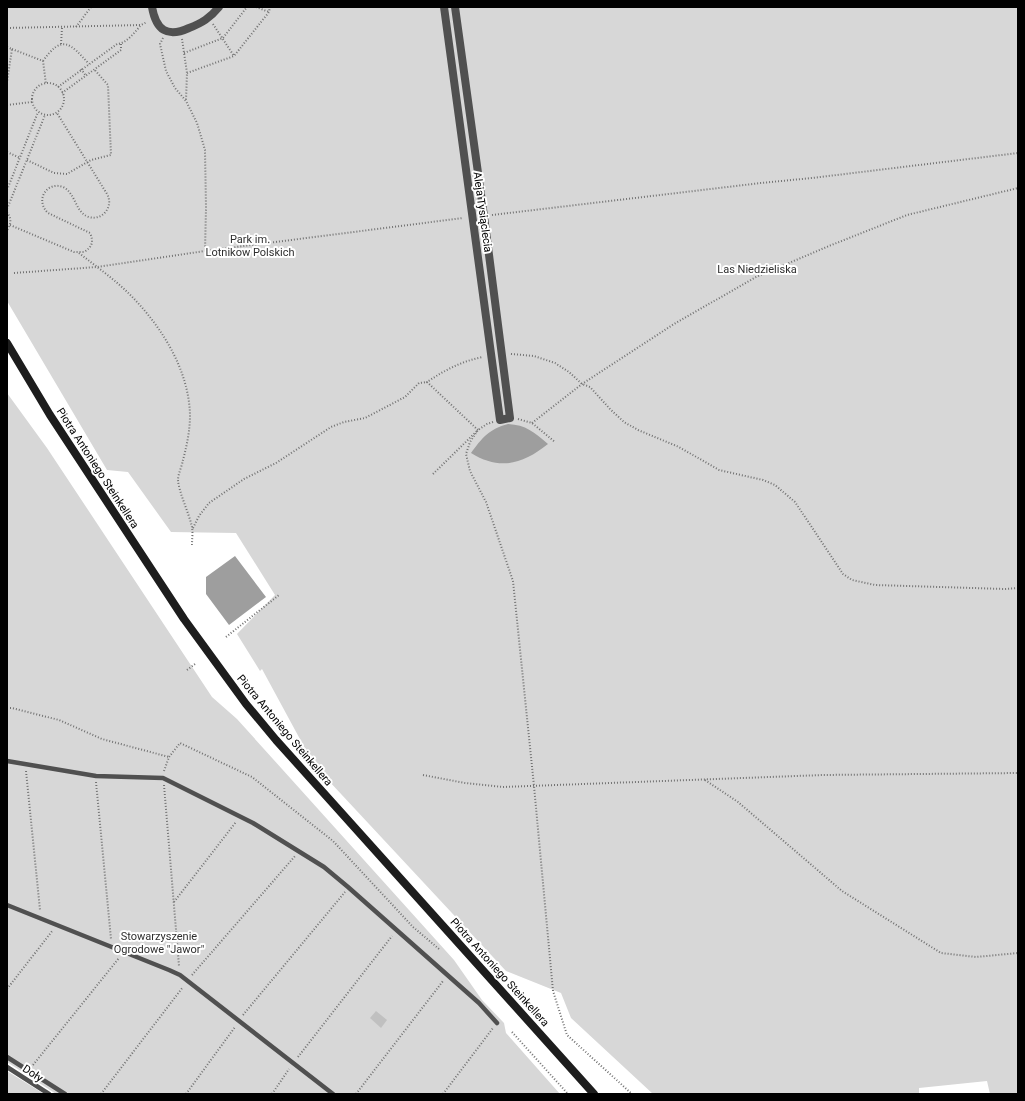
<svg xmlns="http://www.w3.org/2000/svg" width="1025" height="1101" font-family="Roboto,sans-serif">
<rect width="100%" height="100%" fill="#fff"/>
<path fill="#d7d7d7" d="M7 7H1018V1094H990L987 1081 919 1088V1094H653L571 1018 561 993 506 971 314 765 262 669 260 671 237 634 275 595 236 533 171 532 128 472 107 470 7 301Z
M7 393 47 448 212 697 237 719 454 960 482 1000 504 1023 506 1033 560 1094H56L7 1062Z
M7 1071 44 1094H7Z"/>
<path fill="#9e9e9e" d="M508 424C526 425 534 432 548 444 523 464 500 471 471 453 482 438 489 429 508 424Z
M235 556 266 597 229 625 206 594V577Z"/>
<path fill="#c0c0c0" d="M376 1011 387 1020 381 1028 370 1018Z"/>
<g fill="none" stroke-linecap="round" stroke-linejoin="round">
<path stroke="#727272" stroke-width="2" stroke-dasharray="1 2" stroke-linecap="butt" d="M256 7 269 12
M213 24 234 56
M76 27 91 7
M7 28 141 25 147 22
M163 38 160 44 166 71 175 88 186 101 197 123 205 150 206 208 205 251
M182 39 187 73 186 100
M61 44 62 28
M7 47 12 49 7 82
M12 49 43 61 46 84
M184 53 223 38 247 7
M43 61C62 34 70 43 89 64
M81 69 86 76
M187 73 234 56 269 12 270 7
M32 99a16 16 0 1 1 32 0a16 16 0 1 1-32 0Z
M58 87 117 44C126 44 135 32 141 25
M62 93 121 50V44
M7 105 32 102
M7 152 20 158
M27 160 54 173 67 174 91 160 111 155 108 85 94 69
M7 190 38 112
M7 209 45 115
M7 212C11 218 12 223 7 230
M492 215 761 183 812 178 1018 153
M10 225 74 252H84C92 247 94 242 90 233L48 213C34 199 48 181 63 187 76 193 75 213 89 217 103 221 114 206 107 194L57 113
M79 253C98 268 120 283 137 302 165 332 189 373 190 415 190 430 187 445 183 460 182 466 178 474 178 480 179 493 189 513 192 527 193 532 192 539 192 545
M14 273 97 267 205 251 463 218
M511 354 534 356 555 363 569 372 582 384 590 387 610 409 624 422 638 430 679 447 719 470 763 480 775 485 795 502 843 574 852 580 875 585 1005 589 1018 588
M518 419 532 423 555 442
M493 422 487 424 478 430 470 442 466 454 470 471 486 502 513 581 534 786 553 991 567 1035 632 1094
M532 423 582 384 674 324 756 277 829 246 907 215 1018 188
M433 474 478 430 427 382C445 370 462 361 483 357
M193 528 199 516 209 503 244 479 276 463 331 427 344 422 365 418 405 397 419 383 427 382
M226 637 279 595
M187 670 195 664
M7 708H12L59 720 102 739 169 757
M26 771 40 910
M164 771 169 757 180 743 252 777 333 841 413 927 439 949
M423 775 465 783 503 787 823 775 1018 773
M705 780 738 802 842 891 941 953 976 957 1018 953
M96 782 111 939
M164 785 179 966
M174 902 236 822
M192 975 295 856
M7 989 53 930
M243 1015 345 892
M512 1032 568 1094
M298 1057 392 936
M33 1065 119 958
M101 1094 183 987
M186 1094 235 1027
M272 1094 289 1069
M356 1094 443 981
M443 1094 493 1028"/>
<path stroke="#505050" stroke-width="4.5" d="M7 761 96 776 163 778 253 823 324 867 348 887 479 1003 497 1023
M7 905 169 970 180 975 333 1094
M7 1057 65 1094
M7 1067 49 1094"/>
<path stroke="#505050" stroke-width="8" d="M152 7C156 30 167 38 189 28 202 23 210 18 219 7
M444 7 500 420 510 418 484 216 455 7"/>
<path stroke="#1d1d1d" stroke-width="8" d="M7 343 50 415 184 619 246 704 276 740 594 1094"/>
</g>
<g text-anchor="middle" stroke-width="4" stroke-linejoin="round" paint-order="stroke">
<g font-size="11" fill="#000" stroke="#fff">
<text transform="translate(483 212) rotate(82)" y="4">Aleja Tysiąclecia</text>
<text transform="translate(98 468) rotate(57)" y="4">Piotra Antoniego Steinkellera</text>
<text transform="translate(285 730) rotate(50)" y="4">Piotra Antoniego Steinkellera</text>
<text transform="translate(500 972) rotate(48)" y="4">Piotra Antoniego Steinkellera</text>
<text transform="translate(33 1073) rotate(33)" y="4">Doły</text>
</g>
<g font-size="11" fill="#2e2e2e" stroke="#fff">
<text x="250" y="243">Park im.<tspan x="250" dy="13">Lotnikow Polskich</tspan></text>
<text x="757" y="273">Las Niedzieliska</text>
<text x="159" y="940">Stowarzyszenie<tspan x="159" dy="13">Ogrodowe "Jawor"</tspan></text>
</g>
</g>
<rect width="1025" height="1101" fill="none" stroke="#000000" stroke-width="16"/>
</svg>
